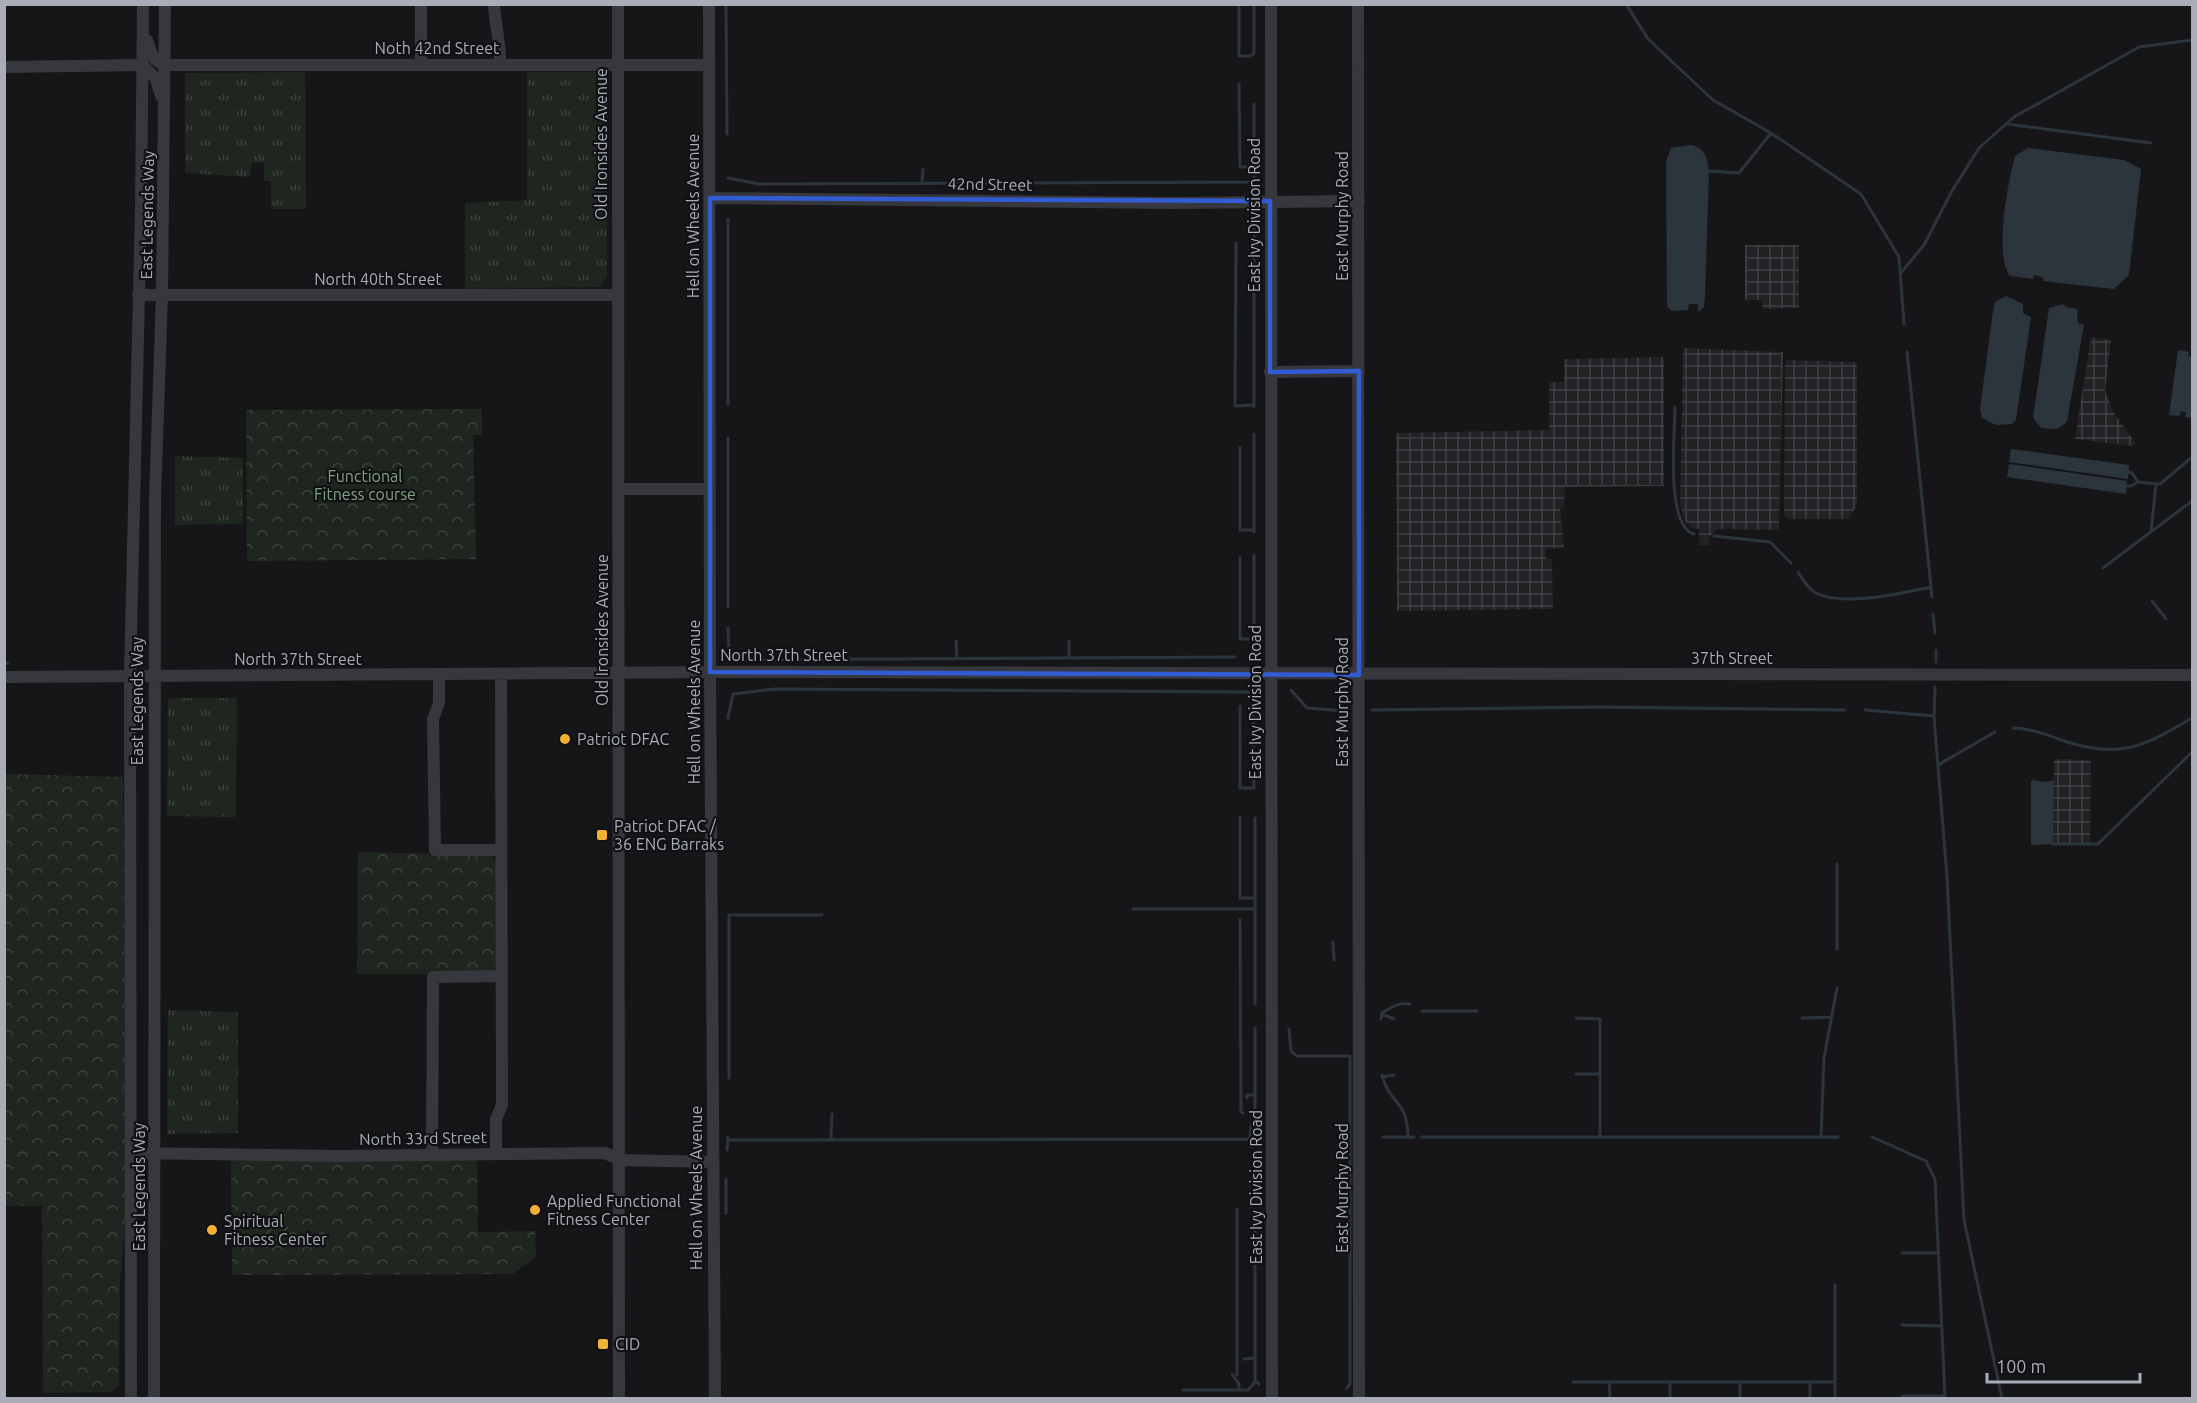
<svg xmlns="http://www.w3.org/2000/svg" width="2197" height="1403" font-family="Ubuntu,sans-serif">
<defs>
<pattern id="industrial-grid" width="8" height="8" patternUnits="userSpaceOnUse" patternTransform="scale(1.5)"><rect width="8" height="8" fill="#222225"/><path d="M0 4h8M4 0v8" fill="none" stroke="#3f3f43"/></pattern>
<pattern id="grass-tufts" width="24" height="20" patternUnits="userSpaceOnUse" patternTransform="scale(1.5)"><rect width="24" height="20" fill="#1e261f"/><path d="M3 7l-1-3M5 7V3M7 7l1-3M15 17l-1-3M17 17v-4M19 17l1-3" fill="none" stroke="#3c433d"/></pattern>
<pattern id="park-crowns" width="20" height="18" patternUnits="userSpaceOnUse" patternTransform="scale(1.5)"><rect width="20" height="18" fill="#1e261f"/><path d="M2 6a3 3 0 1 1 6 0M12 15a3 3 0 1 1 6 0" fill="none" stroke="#3c433d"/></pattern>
<pattern id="garden-furrows" width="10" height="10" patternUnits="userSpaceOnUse" patternTransform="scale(1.5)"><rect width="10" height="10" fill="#1e261f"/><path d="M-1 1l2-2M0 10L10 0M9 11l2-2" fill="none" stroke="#3c433d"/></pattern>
</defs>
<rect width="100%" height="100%" fill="#161618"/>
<path fill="url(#industrial-grid)" d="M1745 245H1799V308L1763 309 1762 300H1745Z
M2091 337 2111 340 2105 391 2114 413 2136 444 2132 446 2075 439Z
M1683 348 1783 352 1779 530 1717 529 1709 537V545H1699V529L1691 528 1685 521 1680 504Z
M1664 357V486L1565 487 1564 507 1560 508 1564 548 1546 549V559H1552L1553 609 1397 611 1396 433 1549 430V382H1564V359Z
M1788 360 1854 362 1857 366V505L1849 519H1788L1784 515 1785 362Z
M2054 759 2091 760 2090 844H2053Z"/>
<path fill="url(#grass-tufts)" d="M305 72 306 209H271V181H264V163L252 162 250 177 185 173V73Z
M527 72H600L608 83 607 276 600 287 465 289V203L527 200Z
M175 456 243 458V524L175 525Z
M170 698H237L236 817 167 816 168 700Z
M168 1010 238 1012V1133L167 1134Z"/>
<path fill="url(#park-crowns)" d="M482 409V435H473L476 559 247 561 246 410Z
M5 774 123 777 125 1219 120 1281 119 1386 111 1392 43 1393 42 1206H5Z
M358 852 490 855 498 865 496 967 491 972 481 974H357Z
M477 1159 478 1232 535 1231 536 1256 513 1274 232 1275 231 1160Z"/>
<path fill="url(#garden-furrows)" d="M273 1206 283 1209 289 1226 280 1244 268 1251 258 1236 253 1218 260 1210Z"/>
<path fill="#2c353c" d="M1691 145C1706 149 1707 157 1709 171L1705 298 1704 307 1698 312V304H1689L1688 310 1672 311 1667 307 1666 161 1671 148Z
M2028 148 2124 160 2141 169 2129 275 2114 289 2043 281V277L2034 275 2033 279 2010 276C1994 255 2008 182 2015 156Z
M2006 296 2023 304V313L2031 317 2016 420 2012 424 1996 425 1982 418 1980 409 1993 311 1995 302Z
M2063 304 2066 307 2077 309 2078 323 2084 325 2067 421C2059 431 2053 429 2041 428L2033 418 2049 308Z
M2178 350 2189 352 2188 356 2192 357V418L2185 417 2186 412 2181 411 2179 416 2169 415Z
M2011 449 2129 465 2128 479 2009 462Z
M2009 464 2127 481 2126 494 2007 477Z
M2033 780 2046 782 2054 780 2053 844 2031 845V782Z"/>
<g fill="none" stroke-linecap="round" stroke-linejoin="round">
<path stroke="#2c353c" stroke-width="3" d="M726 4 727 134
M1239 4V56H1251L1254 53V4
M1626 4 1648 39 1713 100 1771 133 1861 194 1899 257 1904 324
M1239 84 1240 167H1254
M2007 124 2151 143
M1709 171 1739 173 1771 133
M728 178 759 184 1254 182V104
M922 183 923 169
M1236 243 1235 406 1254 405
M1900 274 1924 245 1952 191 1979 148 2014 117 2139 47 2192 40
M1907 352 1932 597
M728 404V219
M1254 407V219
M1675 407C1675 433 1665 526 1694 534
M1240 447V530H1254
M2129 472 2132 473 2138 482
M2127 486H2131L2138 482 2160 484 2192 457
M1254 532V434
M2151 532 2156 484
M1714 536 1770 542 1791 563
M1240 557V639H1254
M2103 568 2192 501
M1798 572C1803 580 1808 589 1816 593 1843 607 1903 593 1931 587
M2152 601 2166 619
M728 607V438
M1933 614 1935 633
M728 628 729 658 732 660 1235 657
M956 641 957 658
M1069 641V658
M1254 649V555
M1936 650V662
M4 663H8
M1935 687 1934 716 1947 877 1964 1220 2002 1398
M1291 690 1307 708 1346 711
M1240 706V788H1254L1253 709H1259
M1372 710 1599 707 1845 710
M1865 710 1934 716
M728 718 733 694 775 689 1249 692 1253 695V709
M2013 728C2031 728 2050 736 2067 742 2122 759 2145 746 2192 718
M1938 765 1995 732
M1240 817V898H1255
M2053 844H2098L2192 752
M1837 864V949
M1133 909H1254
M1240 919 1241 1112 1243 1113
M1333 942 1334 960
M1255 1004V818
M1422 1011H1477
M1382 1014 1394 1019
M1576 1018 1600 1019V1137
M1802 1018 1832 1017
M1381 1019 1382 1013C1392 1007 1399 1002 1410 1004
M1289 1029 1291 1051 1297 1056H1350V1384L1347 1388
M1576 1074H1600
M1382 1075C1389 1104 1408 1100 1408 1137
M1382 1077 1394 1075
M729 1078V915H822
M1247 1098V1095H1255
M1383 1137H1414
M1421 1137H1838
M1821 1137 1824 1058 1837 988
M1872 1137 1926 1161 1935 1179 1945 1398
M1253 1138 1250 1139 1251 1127 1255 1122V1028
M728 1140 1250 1139 1251 1147
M831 1140 832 1114
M727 1150 728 1137
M1237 1209V1375
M726 1213V1179
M1255 1221V1381L1259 1384
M1902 1253H1939
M1902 1325 1942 1326
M1244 1359 1255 1358
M1232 1374 1239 1384V1390
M1573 1382H1835
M1609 1382 1610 1397
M1740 1382V1397
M1810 1382V1396
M1183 1390H1248L1255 1382
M1670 1396V1382
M1902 1396H1944
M1835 1398V1285"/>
<path stroke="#37383d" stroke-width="12" d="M494 4C495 26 501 43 500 65
M618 4 619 1398
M709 4 710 672 715 1398
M1271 4 1272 1398
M1358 4 1359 1398
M147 40C151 52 152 61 165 65H709
M143 65 156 79 161 96
M421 65V4
M4 67 143 65
M710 198 1172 203 1359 201
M138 295H618
M1270 372 1359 371
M618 489H710
M439 675V703L433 719 435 850H501
M4 677 717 672 2192 675
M132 1153 339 1156 605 1153 620 1160 713 1162
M496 1154V1119L502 1105 501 674
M432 1155 433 977 501 976
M131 1398 130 676 141 209 143 4
M154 1398 155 499 162 295 165 4"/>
</g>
<path fill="none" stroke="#325cd3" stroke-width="4.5" stroke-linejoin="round" d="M710 198 1270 201V372L1359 371V675L710 672Z"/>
<g fill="#f2b134" stroke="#111113" stroke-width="2">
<circle cx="565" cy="739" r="6"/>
<rect x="596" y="829" width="12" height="12" rx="3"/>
<circle cx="535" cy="1210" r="6"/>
<circle cx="212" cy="1230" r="6"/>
<rect x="597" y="1338" width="12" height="12" rx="3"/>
</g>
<g text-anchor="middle" stroke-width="4.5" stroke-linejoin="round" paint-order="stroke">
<g font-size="16" fill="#a8adb8" stroke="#111113">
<text x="437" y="54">Noth 42nd Street</text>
<text transform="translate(601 144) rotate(-90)" y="6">Old Ironsides Avenue</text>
<text transform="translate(990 184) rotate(1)" y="6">42nd Street</text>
<text transform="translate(147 215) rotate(-89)" y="6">East Legends Way</text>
<text transform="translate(1254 215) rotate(-90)" y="6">East Ivy Division Road</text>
<text transform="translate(693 216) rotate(-90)" y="6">Hell on Wheels Avenue</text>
<text transform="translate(1342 216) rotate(-90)" y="6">East Murphy Road</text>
<text x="378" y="285">North 40th Street</text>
<text transform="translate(602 630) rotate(-90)" y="6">Old Ironsides Avenue</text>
<text x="784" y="661">North 37th Street</text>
<text x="1732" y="664">37th Street</text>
<text x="298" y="665">North 37th Street</text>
<text transform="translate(137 701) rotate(-90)" y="6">East Legends Way</text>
<text transform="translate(694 702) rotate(-90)" y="6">Hell on Wheels Avenue</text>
<text transform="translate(1255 702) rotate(-90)" y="6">East Ivy Division Road</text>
<text transform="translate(1342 702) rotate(-90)" y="6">East Murphy Road</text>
<text transform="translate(423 1138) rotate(-1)" y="6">North 33rd Street</text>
<text transform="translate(139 1187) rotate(-90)" y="6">East Legends Way</text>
<text transform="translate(1256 1187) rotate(-90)" y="6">East Ivy Division Road</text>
<text transform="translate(696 1188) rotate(-90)" y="6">Hell on Wheels Avenue</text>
<text transform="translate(1342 1188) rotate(-90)" y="6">East Murphy Road</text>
</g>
<g font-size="16" fill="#7fa381" stroke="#111113">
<text x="365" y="482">Functional<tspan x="365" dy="18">Fitness course</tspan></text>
</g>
<g font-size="16" fill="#a8adb8" stroke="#111113" text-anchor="start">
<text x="577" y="745">Patriot DFAC</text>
<text x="614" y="832">Patriot DFAC /<tspan x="614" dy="18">36 ENG Barraks</tspan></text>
<text x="547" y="1207">Applied Functional<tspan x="547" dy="18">Fitness Center</tspan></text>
<text x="224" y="1227">Spiritual<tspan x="224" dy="18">Fitness Center</tspan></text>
<text x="615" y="1350">CID</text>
</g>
</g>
<rect width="2197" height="1403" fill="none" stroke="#a8adb8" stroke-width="12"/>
<path d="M1987 1373v9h153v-9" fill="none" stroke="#a8adb8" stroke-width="3"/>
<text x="1996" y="1373" font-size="18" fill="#a8adb8" stroke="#111113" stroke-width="4.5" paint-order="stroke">100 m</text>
</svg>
